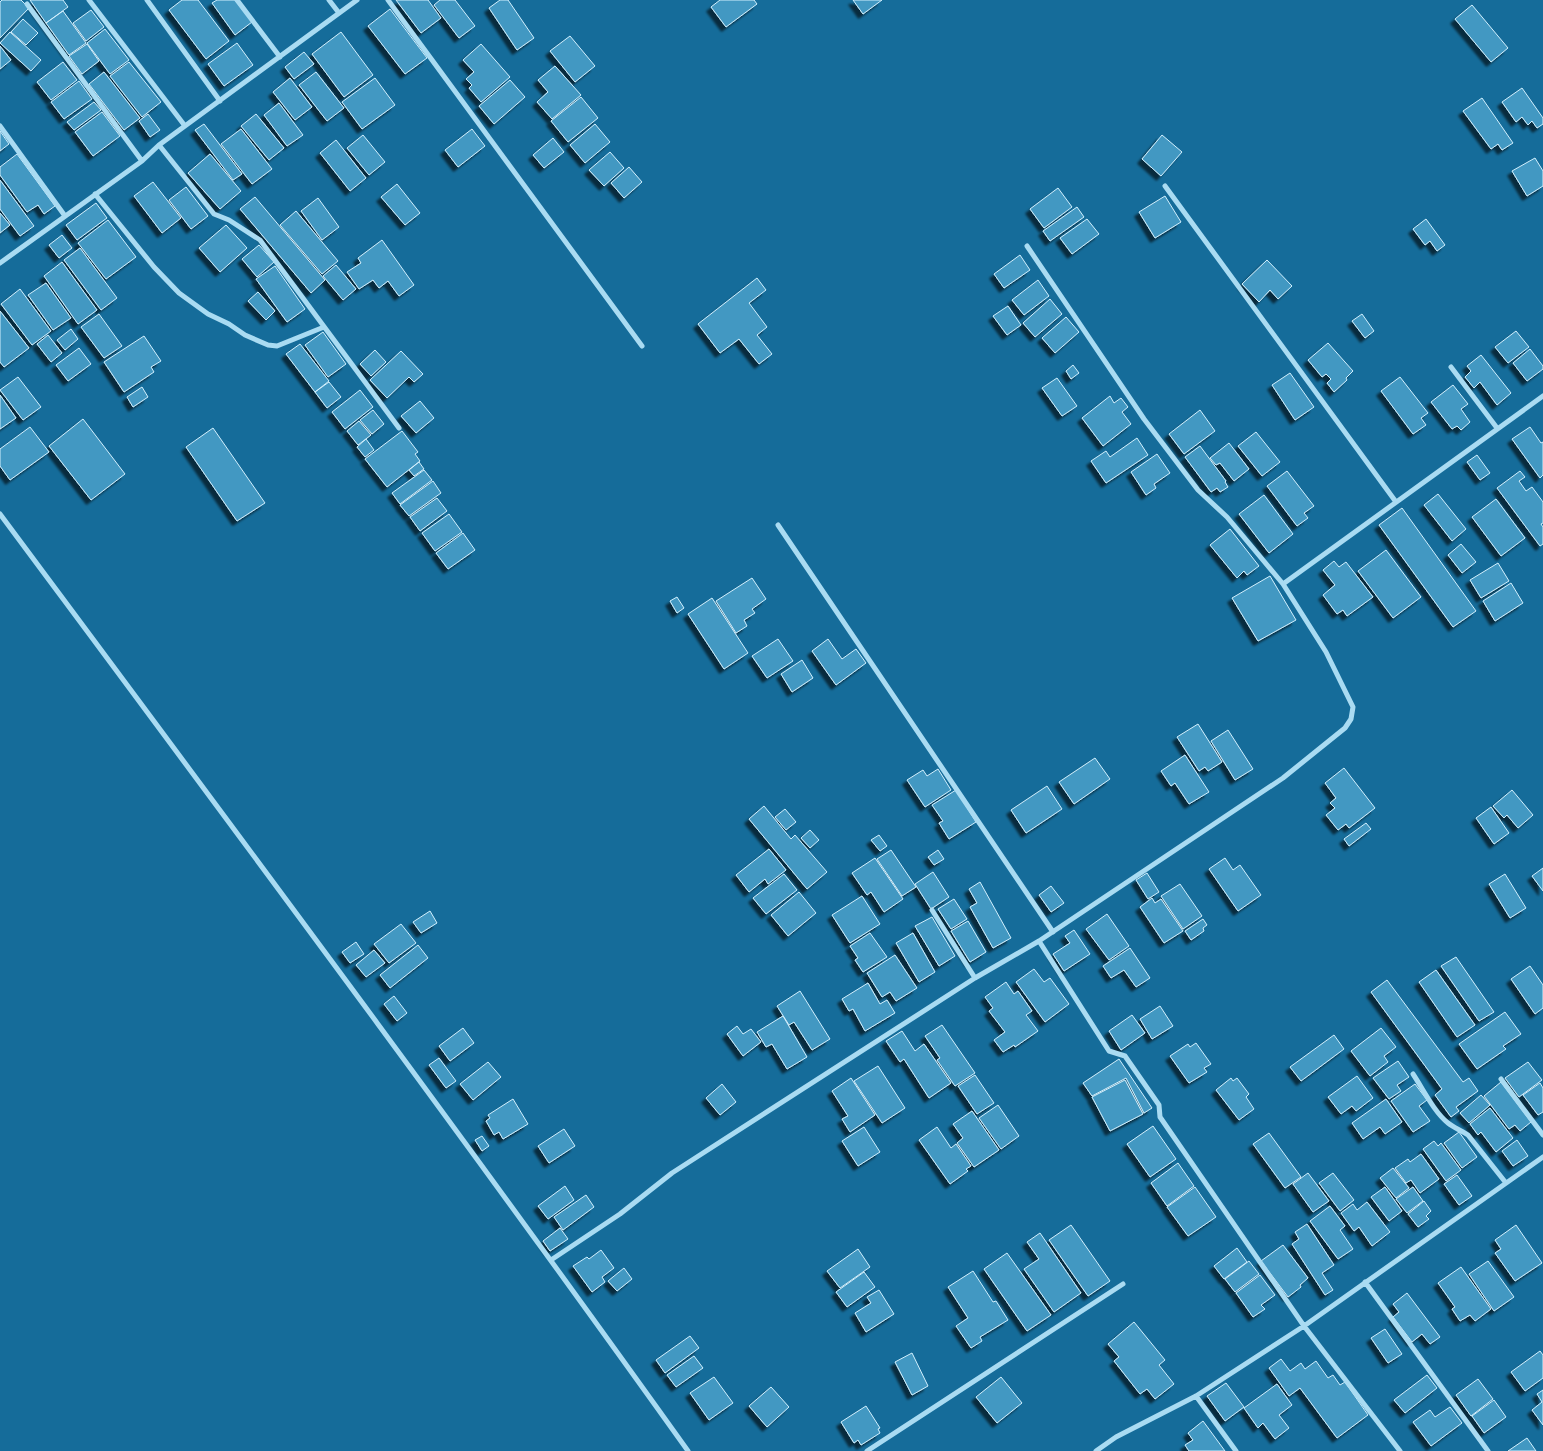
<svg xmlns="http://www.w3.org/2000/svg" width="1543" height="1451" font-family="'Public Sans',sans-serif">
<defs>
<filter id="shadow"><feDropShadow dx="-4.5" dy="4.5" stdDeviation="1" flood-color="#0009"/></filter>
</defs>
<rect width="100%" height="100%" fill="#156c9a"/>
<path fill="#4398c2" stroke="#d1effd" filter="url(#shadow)" d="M2 0H21L29 8 0 38V2Z
M30 0H63L68 7 46 23Z
M182 0H198L229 41 206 59 169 10Z
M217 0H235L252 22 235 35 212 3Z
M396 0H428L441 18 421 33Z
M440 0H455L475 26 459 38 434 5Z
M500 0H508L534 38 517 50 489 8Z
M720 0H754L757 4 726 27 711 7Z
M853 0H882L863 14Z
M1472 5 1508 48 1491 62 1455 19Z
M390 9 427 58 405 74 368 26Z
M91 10 104 27 86 41 73 23Z
M63 11 86 43 69 55 46 23Z
M23 19 38 33 26 45 11 32Z
M105 29 129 60 110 74 87 43Z
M10 32 41 60 31 71 0 43Z
M341 32 373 75 344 97 312 54Z
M570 36 595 66 575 82 550 51Z
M237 43 253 65 224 86 208 64Z
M87 44 99 61 82 74 69 56Z
M481 44 510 77 481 102 469 88 472 85 466 79 474 72 463 60Z
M0 46 11 60 0 69Z
M304 52 314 64 294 79 285 67Z
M63 62 77 80 51 100 37 82Z
M129 62 161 102 142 117 110 76Z
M555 66 581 95 552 119 537 102 548 92 538 80Z
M104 72 140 118 124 130 89 84Z
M316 72 344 108 327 121 299 85Z
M290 78 312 107 295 120 273 92Z
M375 78 395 105 362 129 342 102Z
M510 80 525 97 494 124 479 106Z
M79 81 92 99 64 119 51 102Z
M1522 88 1543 118V124L1537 128 1532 121 1528 125 1522 117 1516 122 1502 102Z
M581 97 598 118 568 142 551 121Z
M1482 98 1513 143 1502 150 1498 144 1491 149 1463 111Z
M94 102 101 110 74 130 67 122Z
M279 103 303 135 287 146 264 115Z
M102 112 120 136 93 156 75 132Z
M148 114 160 130 150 137 139 121Z
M256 114 284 148 269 160 241 126Z
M204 124 242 174 233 180 195 130Z
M595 124 610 142 585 163 570 145Z
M241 129 272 169 252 184 221 144Z
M472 129 485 146 458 167 445 150Z
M0 131 9 144 0 151Z
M363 135 385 162 369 175 347 148Z
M1162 135 1182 152 1161 176 1142 159Z
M553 138 564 152 544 168 533 155Z
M336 140 366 178 350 191 320 153Z
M610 152 624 168 604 186 589 170Z
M17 154 55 206 44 214 38 205 27 212 0 175V167Z
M210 154 241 191 220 209 188 173Z
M1535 158 1543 171V186L1527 196 1512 171Z
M629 167 642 182 624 198 611 183Z
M0 180 34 226 20 236 0 209Z
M153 182 181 218 162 233 134 196Z
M397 184 420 213 405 225 381 197Z
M186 187 208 216 191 229 169 200Z
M1058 188 1072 207 1044 228 1030 209Z
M1165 196 1181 222 1155 238 1139 212Z
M255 197 325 280 311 293 240 209Z
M318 198 339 227 322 240 301 211Z
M96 203 107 218 77 240 66 225Z
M1077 207 1084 217 1050 241 1043 231Z
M296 211 338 261 322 274 280 225Z
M0 213 10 225 0 233Z
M1087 219 1099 234 1072 254 1060 238Z
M1426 219 1445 245 1437 251 1430 241 1425 245 1413 229Z
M108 220 136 257 106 279 78 243Z
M226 225 247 248 220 272 199 248Z
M62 235 72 248 59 258 49 245Z
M382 240 414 285 399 296 388 281 379 288 373 280 359 289 347 272 361 263 358 258Z
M259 245 274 262 257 277 242 259Z
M80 248 117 298 101 310 64 260Z
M1020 255 1030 270 1004 288 994 274Z
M1267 260 1292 286 1278 299 1270 290 1259 302 1242 284Z
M62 262 97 310 78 324 44 276Z
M336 265 356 289 343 300 323 276Z
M275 266 305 309 287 322 256 279Z
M757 278 766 290 749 303 767 327 757 335 772 354 759 364 739 339 720 353 698 324Z
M1038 280 1049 296 1024 315 1012 300Z
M46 283 71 318 53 330 28 295Z
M20 289 51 331 32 345 1 304Z
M258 292 275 311 266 320 248 301Z
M1050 299 1062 314 1035 337 1023 323Z
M1008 306 1021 325 1007 335 993 316Z
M0 311 29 348 4 367 0 362Z
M99 314 122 346 104 358 81 327Z
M1362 314 1374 331 1365 338 1352 321Z
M1066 317 1079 332 1055 353 1042 338Z
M71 329 78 339 65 350 57 340Z
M1516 331 1529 347 1508 363 1495 347Z
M323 332 346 364 328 377 305 345Z
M48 335 62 353 51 362 37 344Z
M144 336 161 361 151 367 154 372 124 392 104 362Z
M1328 343 1353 371 1346 378 1347 380 1334 392 1327 383 1331 379 1326 374 1322 377 1308 360Z
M300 344 329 381 315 392 286 354Z
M79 348 91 364 68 381 56 365Z
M1530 349 1543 366V369L1527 381 1513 363Z
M375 350 386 362 371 376 360 364Z
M401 351 423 374 414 382 409 377 387 398 370 380Z
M1481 355 1511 393 1497 405 1480 382 1474 388 1465 377 1471 371 1467 366Z
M1073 365 1079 373 1071 379 1066 371Z
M1290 373 1314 407 1295 420 1272 385Z
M18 377 41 407 23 420 0 390Z
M1400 377 1428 413 1421 418 1426 425 1413 434 1381 391Z
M1057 378 1077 406 1062 416 1042 388Z
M329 382 341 397 327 408 315 392Z
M1453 385 1468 404 1461 409 1470 422 1461 430 1457 426 1452 429 1431 402Z
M142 387 148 397 133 407 127 397Z
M360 390 373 407 345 429 332 412Z
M0 395 16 418 0 429Z
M1110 396 1114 403 1121 398 1128 407 1122 412 1131 424 1103 446 1082 418Z
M420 401 434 418 416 433 401 416Z
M373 410 384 424 372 434 360 420Z
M1200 410 1215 431 1184 454 1169 434Z
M83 419 125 474 91 500 49 446Z
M359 421 371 435 358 445 347 431Z
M30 427 49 452 10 480 0 466V449Z
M1530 427 1541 443 1543 442V475L1540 478 1512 439Z
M213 428 265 503 237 521 186 447Z
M402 431 418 452 415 454 420 461 387 487 365 459Z
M1256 432 1280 462 1262 476 1238 446Z
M1137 438 1148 455 1106 483 1091 461 1106 451 1110 457Z
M366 439 374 450 365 457 357 447Z
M1229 443 1249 469 1234 481 1220 463 1216 465 1210 458Z
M1200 446 1226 481 1225 482 1228 487 1220 492 1217 488 1211 492 1185 457Z
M1157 454 1170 473 1154 484 1156 488 1146 495 1131 472Z
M1477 455 1490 473 1480 480 1467 462Z
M419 462 424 469 414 476 409 470Z
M424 470 432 480 400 504 392 493Z
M1287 471 1314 506 1304 513 1308 518 1297 526 1267 486Z
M1520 471 1525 477 1519 481 1526 491 1532 487 1543 502V523L1541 524 1543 527V544L1540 546 1497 488Z
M433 481 441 493 409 516 400 505Z
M1438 494 1466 529 1452 541 1424 505Z
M1264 495 1293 534 1269 553 1239 514Z
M437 498 447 511 420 531 410 517Z
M1496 499 1525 538 1501 556 1472 517Z
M1402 508 1476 611 1453 627 1379 525Z
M449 514 462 532 435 551 422 533Z
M1230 529 1259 566 1247 575 1244 571 1237 578 1210 545Z
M463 533 475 550 448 569 436 553Z
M1461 544 1476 562 1462 573 1448 555Z
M1386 550 1421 597 1393 618 1358 571Z
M1334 561 1339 567 1346 562 1373 597 1347 616 1343 610 1337 614 1323 595 1335 585 1323 570Z
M1498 563 1509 581 1481 598 1470 580Z
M1270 576 1296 620 1258 641 1232 598Z
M752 578 766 599 752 609 755 613 744 620 747 626 736 633 716 601Z
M1511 583 1523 603 1495 621 1483 601Z
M677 597 684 608 677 613 670 601Z
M712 598 748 653 724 669 688 614Z
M778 639 793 661 767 678 752 656Z
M828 639 842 659 856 649 866 663 836 685 812 651Z
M802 660 813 678 792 692 781 674Z
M1198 724 1222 762 1208 771 1205 767 1199 771 1177 737Z
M1228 730 1253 769 1235 780 1211 741Z
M1185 755 1209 792 1189 804 1175 783 1171 786 1161 771Z
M1095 758 1110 779 1074 804 1059 782Z
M1344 768 1375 808 1349 828 1346 824 1338 830 1326 815 1335 808 1330 803 1336 798 1325 783Z
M938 769 951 790 925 807 907 780 923 770 927 776Z
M1047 786 1062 809 1026 833 1011 810Z
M956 790 976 822 949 839 939 823 943 821 932 805Z
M1512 790 1533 815 1518 828 1507 815 1504 818 1493 806Z
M764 806 791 839 795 835 827 872 807 889 749 819Z
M1491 807 1509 833 1494 844 1476 818Z
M785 809 796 822 786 830 775 817Z
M1366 823 1371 829 1349 846 1344 839Z
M810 830 819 840 810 848 801 838Z
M879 835 887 846 880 851 871 840Z
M769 849 786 870 768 884 765 879 749 892 736 875Z
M891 850 916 887 902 896 877 859Z
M938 850 944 859 934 865 928 857Z
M875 858 903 899 884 912 871 892 867 895 852 873Z
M1225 858 1233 870 1240 865 1261 895 1238 911 1209 869Z
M1543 868V891L1532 876Z
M933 872 949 897 931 909 915 884Z
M1147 873 1159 892 1148 899 1136 880Z
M784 874 797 890 766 914 753 898Z
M1505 874 1526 908 1510 918 1489 884Z
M980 882 1011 938 993 948 970 907 977 903 969 889Z
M1180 884 1202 916 1183 929 1161 896Z
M1051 886 1064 903 1051 912 1039 895Z
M799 892 816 913 788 936 771 915Z
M862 896 880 924 850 943 832 915Z
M1152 898 1155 903 1161 899 1183 931 1164 943 1140 907Z
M954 899 967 919 951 929 938 909Z
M430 911 437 923 421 933 413 922Z
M1107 914 1129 946 1109 960 1086 929Z
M932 917 955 956 939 966 915 926Z
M1203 919 1207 925 1203 928 1204 931 1191 940 1185 931Z
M968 921 986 952 970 962 951 931Z
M401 924 416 943 389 963 374 944Z
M1074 930 1090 954 1064 971 1053 954 1070 943 1065 936Z
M870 933 887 957 863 972 855 960 858 958 850 946Z
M913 933 935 972 919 982 896 943Z
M356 942 364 954 350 963 342 952Z
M418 945 428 958 390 988 380 975Z
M1130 948 1150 978 1136 987 1124 970 1111 978 1103 966Z
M374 950 385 963 366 977 356 965Z
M895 955 917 988 896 1001 890 992 882 997 867 973Z
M1456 957 1494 1012 1479 1021 1441 966Z
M1530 966 1543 985V1008L1535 1014 1511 979Z
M1034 969 1044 982 1050 978 1069 1004 1045 1022 1016 982Z
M1436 970 1475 1025 1457 1037 1419 982Z
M1387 980 1463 1082 1469 1078 1478 1091 1456 1107 1459 1111 1451 1117 1435 1095 1442 1089 1371 992Z
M1006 982 1014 994 1018 991 1032 1011 1026 1015 1038 1031 1015 1047 1014 1045 1003 1052 994 1040 1005 1032 989 1011 993 1008 985 997Z
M868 983 880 1004 887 1000 895 1013 865 1031 853 1009 849 1011 842 999Z
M800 991 830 1039 812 1050 794 1022 789 1025 777 1006Z
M394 996 407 1013 397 1021 384 1004Z
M1160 1006 1173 1026 1152 1039 1140 1019Z
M1505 1012 1521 1034 1503 1046 1506 1049 1477 1069 1459 1044Z
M1132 1015 1145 1033 1121 1050 1109 1031Z
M783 1016 807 1057 787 1069 772 1044 766 1047 757 1032Z
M942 1025 975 1073 955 1086 937 1060 940 1058 925 1036Z
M737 1026 743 1034 751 1029 761 1042 743 1056 727 1034Z
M463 1028 474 1043 450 1061 439 1046Z
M1381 1028 1396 1047 1384 1056 1388 1062 1370 1076 1351 1051Z
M902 1031 915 1051 924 1044 951 1083 929 1098 904 1059 900 1062 886 1041Z
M1334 1035 1344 1049 1301 1081 1290 1067Z
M1196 1043 1211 1064 1204 1068 1207 1072 1189 1083 1170 1056 1188 1044 1190 1047Z
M439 1058 456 1081 446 1088 429 1065Z
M1119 1059 1152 1108 1144 1113 1126 1078 1092 1096 1083 1083Z
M1398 1061 1409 1077 1397 1085 1401 1091 1389 1099 1373 1078Z
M488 1062 501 1077 473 1100 460 1084Z
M1528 1062 1542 1080 1519 1097 1505 1078Z
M878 1066 905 1108 882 1123 854 1081Z
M975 1075 994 1103 977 1114 958 1086Z
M1357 1076 1373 1098 1356 1111 1352 1106 1341 1114 1328 1097Z
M851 1078 875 1115 850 1132 842 1119 848 1116 832 1091Z
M1231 1078 1233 1081 1237 1078 1249 1094 1246 1097 1254 1109 1239 1120 1216 1090Z
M1125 1080 1143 1114 1110 1131 1092 1097Z
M1501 1082 1531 1122 1520 1131 1515 1125 1509 1129 1484 1096Z
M1540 1083 1543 1088V1112L1538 1115 1523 1095Z
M722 1084 736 1102 720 1115 706 1098Z
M1415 1084 1427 1100 1419 1106 1430 1121 1413 1132 1391 1101Z
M1481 1095 1490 1105 1469 1123 1460 1113Z
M513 1099 528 1124 503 1139 499 1132 494 1135 486 1121 490 1118 488 1115Z
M1386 1099 1402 1122 1385 1134 1380 1127 1363 1139 1352 1123Z
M998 1105 1019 1136 1001 1149 979 1118Z
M1490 1108 1513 1138 1496 1152 1481 1132 1478 1135 1470 1124Z
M972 1111 999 1150 974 1167 957 1143 963 1138 953 1124Z
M1153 1126 1176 1159 1150 1177 1127 1144Z
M864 1127 880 1152 858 1166 842 1141Z
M937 1127 951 1148 956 1144 971 1166 966 1169 968 1171 950 1184 919 1140Z
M564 1129 575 1146 549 1163 538 1146Z
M1459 1132 1477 1157 1462 1168 1444 1143Z
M1269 1133 1301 1177 1285 1188 1253 1144Z
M482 1136 489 1146 482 1151 475 1140Z
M1517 1140 1528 1156 1513 1166 1502 1151Z
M1434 1141 1438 1146 1441 1143 1461 1170 1446 1181 1423 1149Z
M1421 1154 1439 1179 1420 1193 1411 1180 1406 1183 1395 1168 1408 1159 1410 1162Z
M1178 1163 1194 1186 1167 1206 1151 1183Z
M1393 1168 1409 1188 1396 1198 1380 1178Z
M1308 1173 1329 1201 1313 1212 1293 1184Z
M1333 1173 1354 1200 1340 1211 1319 1183Z
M1457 1175 1472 1196 1459 1205 1444 1184Z
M565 1186 574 1200 548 1219 538 1206Z
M1195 1187 1216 1217 1188 1236 1167 1207Z
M1385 1187 1402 1211 1389 1221 1371 1197Z
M1413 1187 1423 1201 1407 1213 1396 1199Z
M586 1195 594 1207 563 1230 554 1217Z
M1424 1201 1431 1211 1426 1216 1429 1219 1418 1227 1408 1214Z
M1367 1202 1390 1232 1372 1246 1359 1227 1354 1231 1341 1213 1353 1204 1357 1210Z
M1330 1206 1345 1226 1340 1230 1353 1249 1338 1259 1310 1221Z
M1307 1224 1334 1265 1322 1273 1333 1290 1325 1295 1292 1244 1299 1239 1295 1232Z
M1071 1225 1110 1281 1088 1296 1049 1240Z
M1516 1225 1542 1263 1515 1281 1495 1253 1501 1249 1495 1240Z
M560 1228 568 1239 550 1251 543 1241Z
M1040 1233 1081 1293 1054 1312 1024 1269 1039 1259 1027 1242Z
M1283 1245 1308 1278 1300 1285 1301 1287 1288 1297 1261 1261Z
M1237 1248 1247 1262 1224 1279 1214 1266Z
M858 1249 870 1267 840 1288 827 1271Z
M601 1250 614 1268 602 1277 605 1282 592 1292 573 1266 587 1257 589 1259Z
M1007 1253 1051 1315 1027 1331 984 1269Z
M1249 1261 1259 1274 1235 1292 1225 1279Z
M1488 1261 1514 1297 1494 1311 1469 1274Z
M1461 1267 1491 1309 1475 1321 1470 1315 1460 1321 1452 1309 1455 1307 1438 1283Z
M624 1268 632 1279 617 1291 608 1281Z
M973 1271 993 1302 996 1301 1008 1320 980 1337 982 1341 971 1348 956 1326 968 1318 948 1287Z
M864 1272 875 1287 847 1307 836 1292Z
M1260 1275 1275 1295 1261 1305 1265 1309 1253 1317 1236 1293Z
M879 1290 894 1314 866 1332 855 1313 871 1303 867 1297Z
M1407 1293 1440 1337 1430 1344 1422 1334 1412 1342 1393 1317 1399 1312 1393 1304Z
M1134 1322 1165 1360 1159 1365 1174 1384 1155 1399 1147 1389 1140 1394 1114 1361 1119 1357 1108 1344Z
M1385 1329 1402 1354 1388 1363 1371 1338Z
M690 1336 699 1348 665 1373 656 1360Z
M1540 1351 1543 1355V1378L1525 1391 1511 1372Z
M912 1353 928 1386 912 1395 895 1362Z
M694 1356 703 1368 676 1387 667 1375Z
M1281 1359 1290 1371 1301 1363 1305 1369 1316 1361 1328 1378 1333 1375 1340 1385 1345 1382 1368 1415 1337 1438 1300 1388 1289 1396 1269 1368Z
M1427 1375 1437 1388 1405 1413 1394 1400Z
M714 1377 733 1403 709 1420 690 1393Z
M1001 1377 1022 1403 997 1423 976 1397Z
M1478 1379 1493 1399 1471 1416 1456 1395Z
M1226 1383 1244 1407 1225 1421 1207 1396Z
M1277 1384 1292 1405 1279 1415 1289 1428 1275 1439 1263 1423 1258 1428 1244 1408Z
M771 1387 789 1407 767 1427 749 1406Z
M1543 1390V1425L1532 1410 1542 1402 1537 1394Z
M1494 1400 1506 1417 1484 1433 1472 1416Z
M866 1406 880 1428 878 1429 880 1433 861 1445 858 1440 854 1443 841 1422Z
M1450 1407 1462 1423 1431 1446 1413 1422 1430 1410 1435 1417Z
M1203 1421 1225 1451H1189L1185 1445 1193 1440 1188 1433Z
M1527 1438 1536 1451H1508Z"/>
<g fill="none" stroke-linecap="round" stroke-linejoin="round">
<path stroke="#a9dbf2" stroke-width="5" d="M89 0 185 126
M147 0 220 101
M237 0 280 57
M329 0 339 13
M388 0 642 346
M27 4 142 161
M0 126 65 216
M159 145 214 214 229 220 260 240 399 428
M1165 186 1396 502
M95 194 154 267 179 293 208 314 229 324 245 335 268 345 277 346 324 327
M1027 246 1144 419 1198 490 1227 517 1283 584
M0 263 142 161 159 145 357 0
M1451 367 1497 428
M0 514C231 825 463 1136 688 1451
M778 525 1053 932
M932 910 975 978
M1039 941 1109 1051 1125 1056 1159 1105 1160 1117 1304 1326 1400 1451
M1413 1074C1423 1089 1434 1112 1448 1123 1454 1128 1461 1130 1468 1135L1506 1183
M1501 1079 1543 1135
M551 1260 620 1214 672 1173 975 978 1039 941 1283 778 1345 728 1351 719 1353 707 1326 652 1283 584 1543 396
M1365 1282 1488 1451
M1196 1396 1236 1451
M867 1451 1123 1284
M1096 1451 1116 1437 1196 1396 1304 1326 1543 1157"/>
</g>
</svg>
